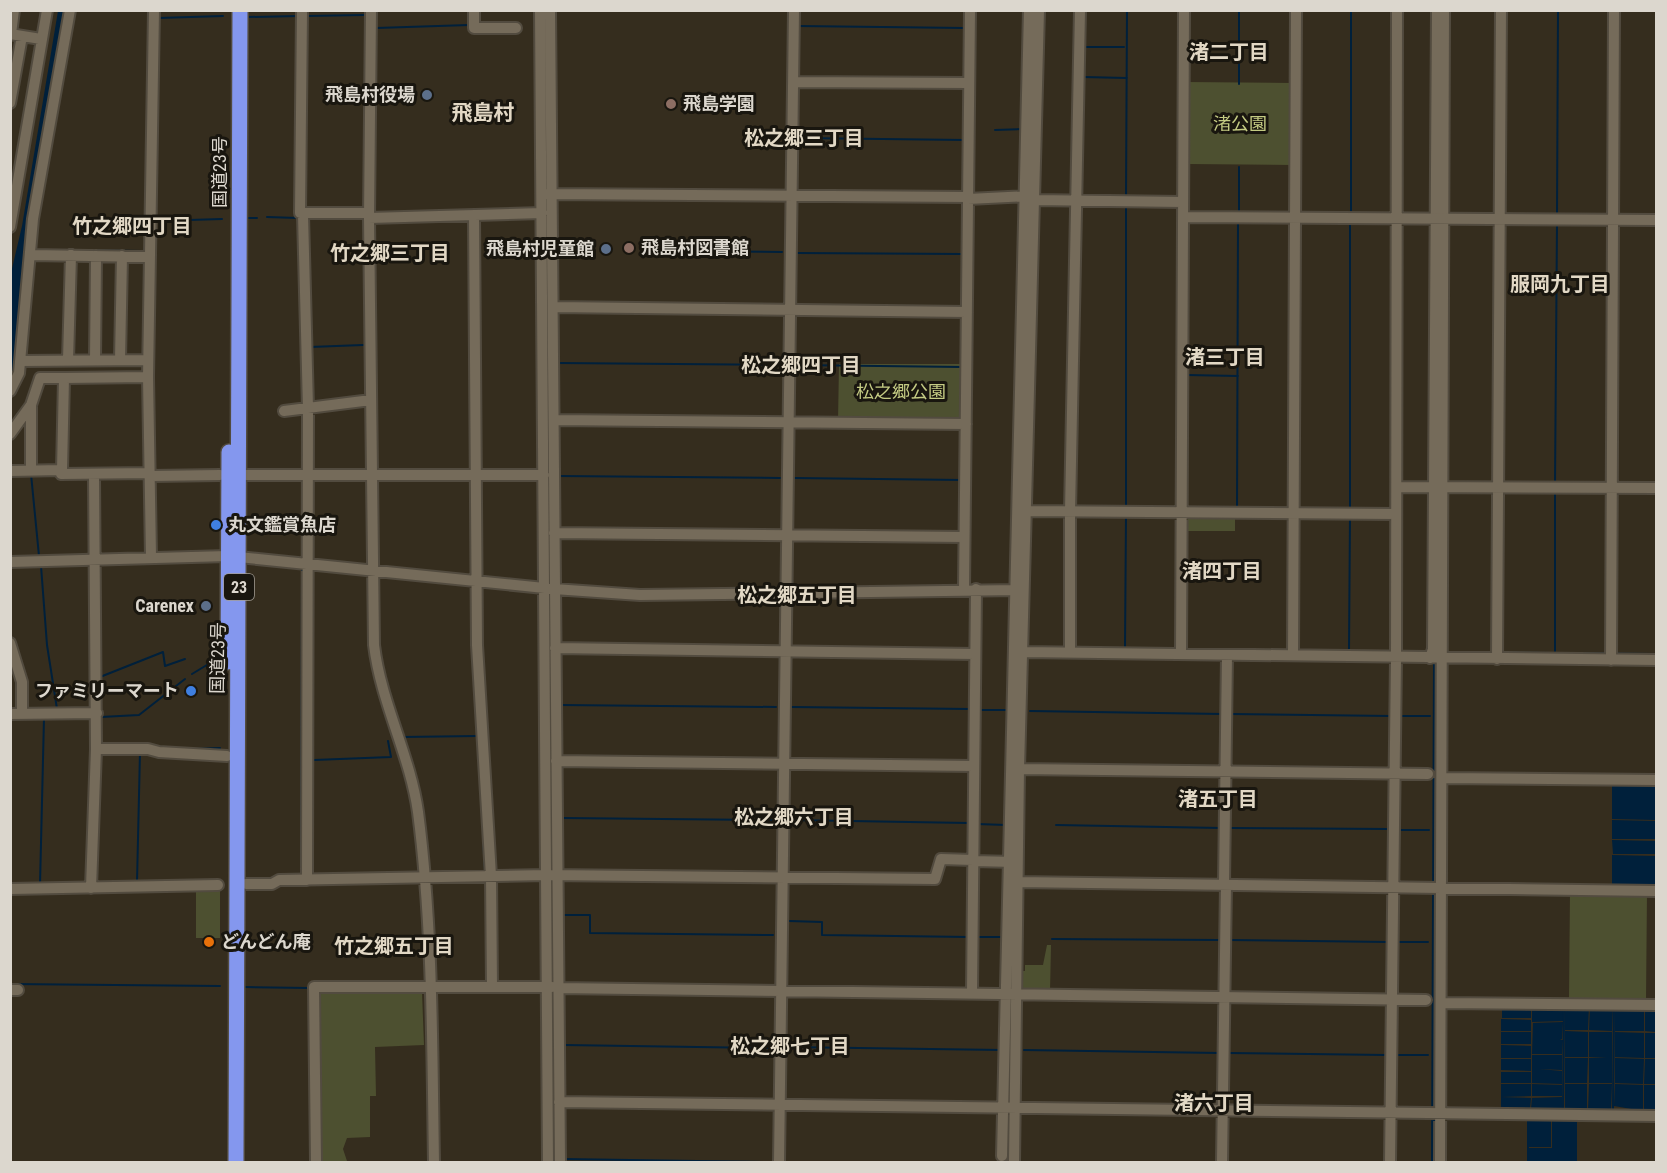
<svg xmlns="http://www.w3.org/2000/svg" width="1667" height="1173" font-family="'Roboto Condensed','Noto Sans JP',sans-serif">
<rect width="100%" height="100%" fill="#352d1e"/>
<path fill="#4d5030" d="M1186 82 1292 83 1293 165 1188 164Z
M839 364H963L962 418 960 421H838Z
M1188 516H1235V531H1186Z
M220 886V938H196V888Z
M1570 892 1647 893 1646 1000 1569 999Z
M1047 945H1051L1050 992H1021L1020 971H1025V965H1043Z
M316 992H422L424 1045 375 1047 376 1096H370V1137L347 1138 343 1149 347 1161 367 1162H319Z"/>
<path fill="#00203b" d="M58 11H66L14 379 10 384 11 273 22 226Z
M547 11 555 1162H552L547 592Z
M1444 651 1656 653V656L1444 653 1437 1162H1431L1433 662Z
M1612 781 1656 782V820L1612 819Z
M1612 820 1656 821V839H1612Z
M1612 840 1656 841V854H1613Z
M1612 855 1656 856V885H1612Z
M1502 1006H1531V1018H1502Z
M1532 1006 1563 1007V1021L1532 1022Z
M1565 1006H1589L1588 1030H1565Z
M1590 1006 1613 1007 1612 1031 1589 1030Z
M1615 1007H1644V1031H1615Z
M1645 1007 1656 1008V1032L1645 1031Z
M1501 1019 1531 1020V1031H1501Z
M1563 1022 1562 1039 1560 1040H1563L1562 1054H1532L1533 1023Z
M1565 1031 1588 1032V1057H1565Z
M1501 1032H1531V1044H1501Z
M1589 1032H1612V1083H1589V1058H1607L1589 1057Z
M1615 1032 1644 1033V1058L1615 1057Z
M1645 1033H1656V1058H1645Z
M1501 1045 1531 1046V1058H1501Z
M1532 1055H1562V1070L1539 1069 1562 1071V1084L1532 1083Z
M1565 1058H1588L1587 1083H1565Z
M1615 1058 1644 1059 1643 1084 1615 1083Z
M1501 1059H1531V1071L1501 1070Z
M1645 1059H1656V1084H1644Z
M1501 1072H1531V1083H1501Z
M1501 1084H1531V1096L1501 1097Z
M1532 1084 1562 1085V1096H1532Z
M1565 1084H1587V1110H1565Z
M1589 1084H1612L1611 1110H1588Z
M1615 1084 1643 1085V1111L1614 1106Z
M1644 1085H1656V1111H1644Z
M1501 1097 1531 1098 1530 1109H1501Z
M1562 1097V1110L1531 1109 1532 1098Z
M1529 1118H1551V1147H1529Z
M1552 1118 1575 1119V1162H1529V1148H1552Z"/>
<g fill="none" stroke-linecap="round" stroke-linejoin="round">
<path stroke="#00203b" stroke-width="2" d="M248 17 298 16
M158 18 223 16
M306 18V16L364 15
M798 26 965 28
M376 28 469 25
M1083 47H1124
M1083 77 1127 78
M1239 84V10
M995 130 1023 129
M800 138 965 140
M1239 167V213
M1126 196 1127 10
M1351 213V10
M1557 213 1558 10
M267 217 298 218
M248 218H257
M156 221 222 219
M37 250 144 251 145 247
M665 251 782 252
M796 253 963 254
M310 347 363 345
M558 363 780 365
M795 365 963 367
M1187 375 1238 376
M31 474 39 556
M558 476 780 478
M794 478 962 480
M1555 484 1557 224
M1237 508 1238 223
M1126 509V206
M1350 510V223
M41 566 47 645 57 709
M561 595 575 596
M798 599 864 597
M670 600 772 598
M1125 647 1126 515
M1349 650 1350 517
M1555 651V491
M192 674 220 657
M100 677 163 652 165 666 185 659
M560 705 776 707
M792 707 970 709
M979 710H1009
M1030 711 1222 714
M1231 714 1391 716
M1401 716H1430
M101 717 139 715 185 679
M402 737 477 736
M193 749 220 748
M314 760 391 757 388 741
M562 818 775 820
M790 820 969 823
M977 824 1006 825
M1056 825 1221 828
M1230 828 1389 829
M1399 830H1429
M483 838 485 870
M301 873 302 569
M137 882 140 752
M486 883V897
M40 885 44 718
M279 886 321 884
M563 915H590V933L773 935
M789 921 822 922V935L969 937
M977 937H1004
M1052 939 1218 940
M1230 940 1388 942
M1398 942H1428
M10 984 220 986
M245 987 309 988
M531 992H539
M564 1045 771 1048
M787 1047 1002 1050
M1024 1050 1219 1053
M1229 1053 1386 1055
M1396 1055H1428
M1613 1109 1614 1007
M1563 1110 1564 1009
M563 1159 770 1162
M785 1162H864
M1528 1162V1118
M1576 1162V1119"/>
<defs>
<path id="minor" d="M302 10 300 213H369
M371 10 369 218 374 645C381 703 410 755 418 812 433 928 432 1046 434 1162
M474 10V28H516
M540 10 548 1162
M550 10 560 1162
M10 34 41 39
M11 34 14 10
M793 82 968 83
M10 103 22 36
M547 194 968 197
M968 199 1030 196
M1034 200 1183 202
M303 215 308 408 307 880
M474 215 477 645 491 876 492 987
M1184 217 1656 220
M369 218 542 213
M10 227 47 10
M31 255 150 257
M553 307 967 312
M68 360 71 255
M95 360 96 256
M120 360 122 256
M20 361 148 360
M10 391 19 373 33 219 70 10
M284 411 371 400
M554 420 966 424
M10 434 31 405 40 378H64
M62 470 61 474 150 473
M10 471 62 470 64 378 148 377
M31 471V405
M246 475H544
M151 476 220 475
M1397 487 1656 488
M1027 511 1396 514
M554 533 964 537
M151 557 148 377 154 10
M10 562 228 556 554 589 640 595 1022 590
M964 589 970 10
M10 643 22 682V714
M555 648 975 654
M1023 652 1656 660
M1070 653V512L1080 10
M1181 654 1184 10
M1293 655 1296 10
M1430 658 1433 649 1437 10
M1497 659 1501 10
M1611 660 1614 10
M10 714 97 713
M96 749H148L159 752 227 756
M556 761 974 766
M1019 769 1428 774
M1442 778 1656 780
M973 861 1015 862
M1017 882 1656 891
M246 884H272L279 880 547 875 935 879 941 859 973 860
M1224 884 1227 655
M91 888 96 749 94 475
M10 889 218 885
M557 988 1426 1000
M10 990H18
M972 992 976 589
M1441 1003 1656 1005
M559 1102 1656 1116
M1002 1156 1029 10
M316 1162 314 987H552
M779 1162 794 10
M1014 1162 1019 769 1039 10
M1222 1162 1226 884
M1390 1162 1396 658 1397 10
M1440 1162 1444 10"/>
<path id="highway" d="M228 662 229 452
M236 1162 240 10"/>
</defs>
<use href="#minor" stroke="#524b3f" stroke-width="14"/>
<use href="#highway" stroke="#524b3f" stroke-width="18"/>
<use href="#minor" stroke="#756b5a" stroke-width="10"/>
<use href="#highway" stroke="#8497ee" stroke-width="15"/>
</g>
<g fill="#5c6f8a" stroke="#19160f" stroke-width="2">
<circle cx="427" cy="95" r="6"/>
<circle cx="606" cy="249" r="6"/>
<circle cx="206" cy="606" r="6"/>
</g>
<g fill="#8d6e63" stroke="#19160f" stroke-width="2">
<circle cx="671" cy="104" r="6"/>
<circle cx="629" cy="248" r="6"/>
</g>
<g fill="#3f7fe0" stroke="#19160f" stroke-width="2">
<circle cx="216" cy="525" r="6"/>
<circle cx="191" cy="691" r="6"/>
</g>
<circle fill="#e8710a" stroke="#19160f" stroke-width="2" cx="209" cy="942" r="6"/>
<g text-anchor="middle" stroke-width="6" stroke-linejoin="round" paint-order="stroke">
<rect fill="#19160f" stroke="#a29d95" stroke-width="1.5" x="224" y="574" width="30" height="26" rx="4.5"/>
<g font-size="16" font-weight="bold" fill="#dcd7ce">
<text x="239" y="593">23</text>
</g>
<g font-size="18" font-weight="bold" fill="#dcd7ce" stroke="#19160f" text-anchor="end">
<text x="415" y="101">飛島村役場</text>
<text x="683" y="110" text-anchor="start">飛島学園</text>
<text x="641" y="254" text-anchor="start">飛島村図書館</text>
<text x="594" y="255">飛島村児童館</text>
<text x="228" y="531" text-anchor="start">丸文鑑賞魚店</text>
<text x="194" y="612">Carenex</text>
<text x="179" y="697">ファミリーマート</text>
<text x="221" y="948" text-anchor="start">どんどん庵</text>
</g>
<g font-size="18" fill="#c4cb83" stroke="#19160f">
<text x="1240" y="130">渚公園</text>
<text x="901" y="398">松之郷公園</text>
</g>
<g font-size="18" fill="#dcd7ce" stroke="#19160f">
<text transform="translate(220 172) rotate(-90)" y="6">国道23号</text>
<text transform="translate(218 658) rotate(-89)" y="6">国道23号</text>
</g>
<g font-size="20" font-weight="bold" fill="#e2d8c5" stroke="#19160f">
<text x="1229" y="59">渚二丁目</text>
<text x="804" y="145">松之郷三丁目</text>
<text x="132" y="233">竹之郷四丁目</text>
<text x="390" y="260">竹之郷三丁目</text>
<text x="1560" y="291">服岡九丁目</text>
<text x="1225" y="364">渚三丁目</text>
<text x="801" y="372">松之郷四丁目</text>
<text x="1222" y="578">渚四丁目</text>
<text x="797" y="602">松之郷五丁目</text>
<text x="1218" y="806">渚五丁目</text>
<text x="794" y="824">松之郷六丁目</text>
<text x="394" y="953">竹之郷五丁目</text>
<text x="790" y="1053">松之郷七丁目</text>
<text x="1214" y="1110">渚六丁目</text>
</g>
<g font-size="21" font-weight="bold" fill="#e2d8c5" stroke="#19160f">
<text x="483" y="120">飛島村</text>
</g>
</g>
<rect width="1667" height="1173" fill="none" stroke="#dcd7ce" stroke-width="24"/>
</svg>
